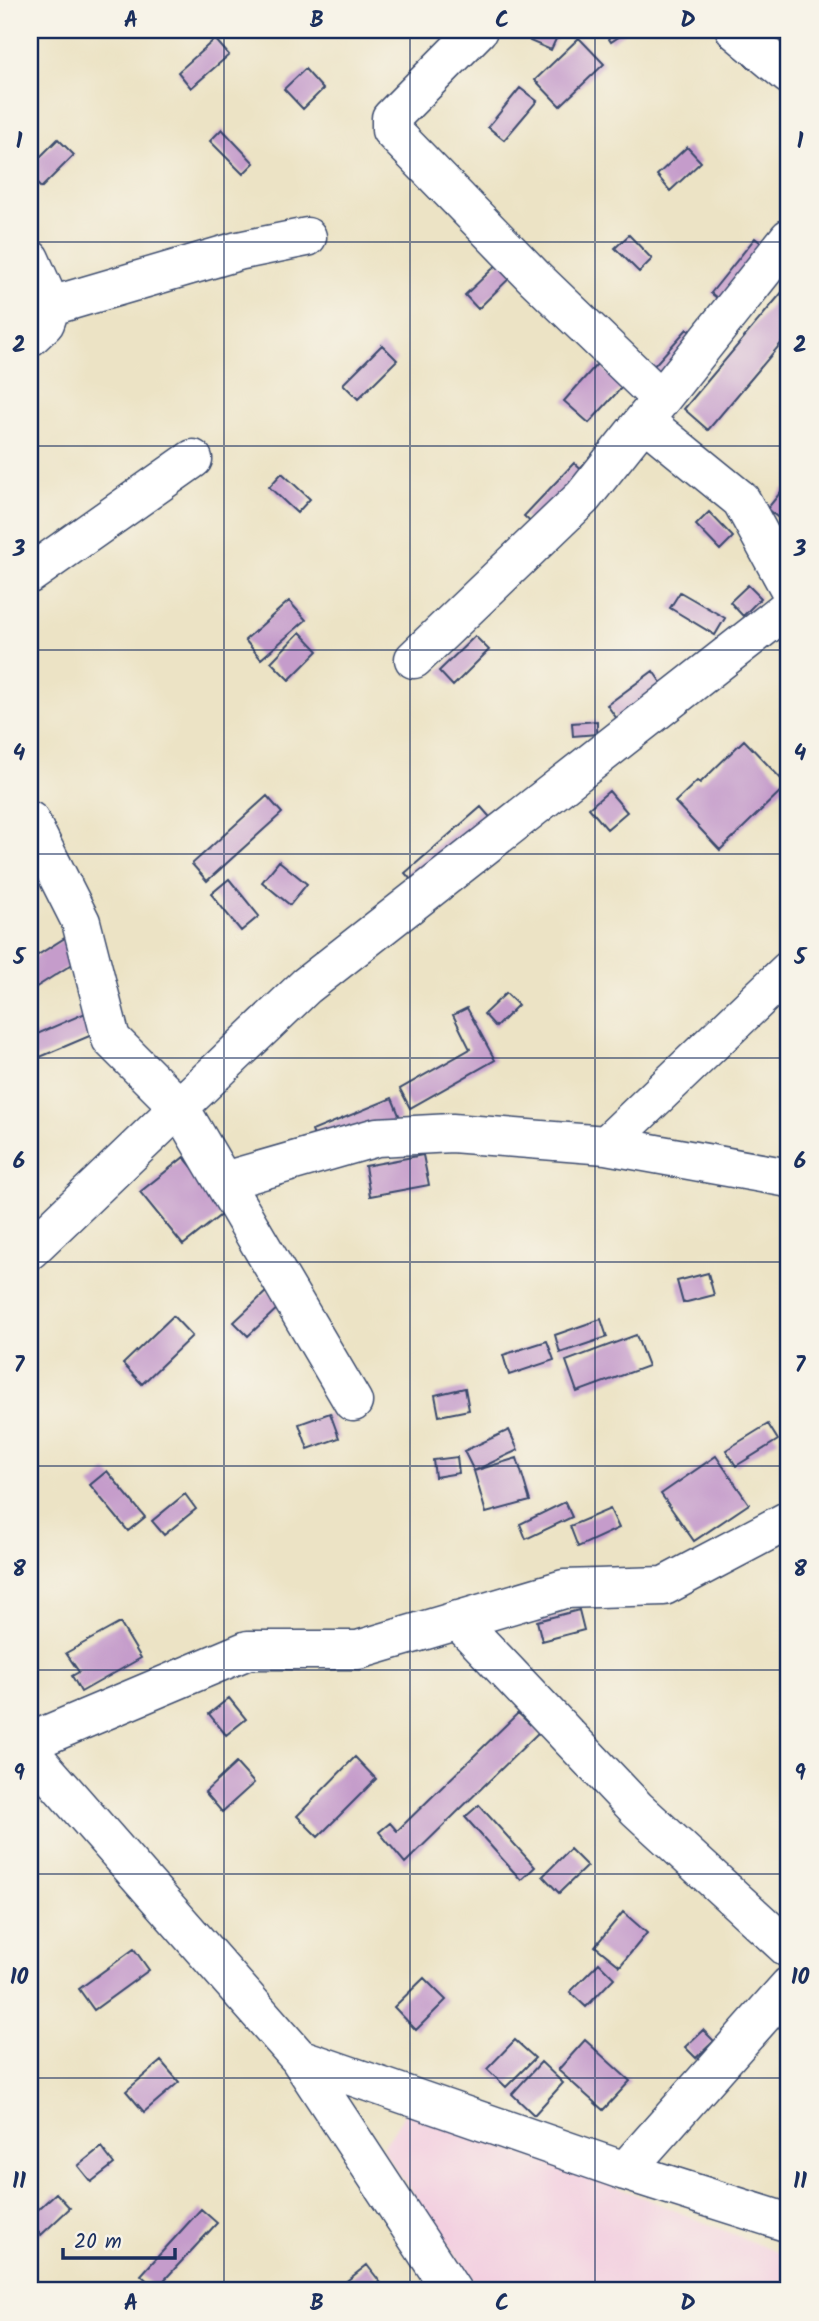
<svg xmlns="http://www.w3.org/2000/svg" width="819" height="2321" font-family="Kalam,sans-serif">
<rect width="100%" height="100%" fill="#f7f3e8"/>
<filter id="ink" filterUnits="userSpaceOnUse"><feTurbulence type="fractalNoise" baseFrequency=".0143" numOctaves="2"/><feDisplacementMap in="SourceGraphic" scale="14" xChannelSelector="R" yChannelSelector="G"/><feConvolveMatrix kernelMatrix="1 2 1 2 8 2 1 2 1" color-interpolation-filters="sRGB"/></filter>
<filter id="wash" filterUnits="userSpaceOnUse"><feTurbulence type="fractalNoise" baseFrequency=".00686" numOctaves="4" result="noise"/><feDisplacementMap in="SourceGraphic" scale="28" xChannelSelector="R" yChannelSelector="G"/><feGaussianBlur stdDeviation="1.57" result="paint"/><feColorMatrix in="noise" values="0 0 0 0 0 0 0 0 0 0 0 0 0 0 0 0 0 1.4 0 .05"/><feComposite in="paint" operator="in"/></filter>
<g filter="url(#wash)">
<rect width="100%" height="100%" fill="#ece3c5"/>
<path fill="#f3cfe0" d="M411 2103 789 2257V2291H481L382 2149Z"/>
<g id="blocks">
<path fill="#c59ccb" d="M535 30H560L551 50 530 41Z
M603 30H629L611 42Z
M579 38 604 64 560 106 535 80Z
M215 39 229 55 191 88 178 72Z
M305 69 323 89 303 109 284 89Z
M520 88 537 101 504 140 488 127Z
M222 129 254 163 243 174 210 141Z
M58 139 74 155 41 188 30 176V167Z
M687 147 701 162 670 191 657 175Z
M629 235 652 259 639 272 615 248Z
M755 238 772 252 728 307 711 293Z
M506 256 519 269 478 309 465 295Z
M789 284V334L708 430 684 409Z
M687 329 700 341 665 380 652 368Z
M382 345 397 360 358 399 343 384Z
M597 364 623 386 589 423 564 401Z
M574 463 590 478 539 530 524 516Z
M282 473 310 499 297 513 269 487Z
M784 488 789 492V526L767 509Z
M709 512 733 537 720 550 696 525Z
M748 585 761 598 743 616 730 602Z
M680 592 725 618 715 635 670 608Z
M289 601 306 620 261 659 245 640Z
M300 632 318 651 289 680 271 662Z
M475 636 489 650 453 686 439 671Z
M653 671 666 690 620 723 607 705Z
M597 721V734L573 736 572 723Z
M744 740 787 785 720 850 675 802 697 781 700 783Z
M609 791 627 812 607 829 589 808Z
M267 796 282 813 207 881 192 864Z
M481 807 496 824 420 890 405 873Z
M279 861 307 884 290 905 262 882Z
M229 879 259 916 241 931 211 894Z
M68 936 82 958 30 991V960Z
M506 993 518 1005 496 1027 484 1014Z
M467 1008 495 1060 410 1108 400 1089 470 1049 453 1015Z
M90 1011 99 1032 33 1060 30 1037Z
M392 1098 401 1120 321 1153 312 1131Z
M423 1155 429 1185 370 1196 365 1166Z
M184 1157 227 1210 183 1245 140 1192Z
M708 1273 714 1295 683 1303 677 1281Z
M268 1290 282 1304 248 1336 234 1322Z
M173 1316 192 1336 142 1384 123 1364Z
M601 1319 607 1337 560 1353 555 1335Z
M636 1335 648 1366 577 1392 566 1361Z
M547 1341 554 1360 509 1375 503 1355Z
M465 1388 469 1410 439 1416 435 1395Z
M330 1413 339 1438 308 1449 299 1424Z
M768 1424 778 1440 736 1466 726 1450Z
M509 1430 518 1450 474 1471 517 1458 530 1501 486 1513 474 1471 464 1451Z
M716 1456 749 1504 694 1541 661 1494Z
M457 1457 459 1473 435 1477 433 1460Z
M107 1471 145 1517 128 1531 90 1485Z
M185 1494 196 1509 164 1535 152 1521Z
M565 1502 572 1517 526 1539 520 1524Z
M610 1509 619 1528 578 1547 570 1526Z
M579 1610 584 1630 542 1641 537 1621Z
M120 1623 141 1658 81 1692 72 1676 79 1672 66 1653Z
M229 1698 246 1719 226 1735 209 1714Z
M518 1713 539 1732 405 1863 379 1832 390 1823 397 1831Z
M355 1757 376 1779 318 1837 297 1816Z
M236 1763 254 1783 222 1812 205 1792Z
M479 1805 535 1867 521 1880 465 1817Z
M570 1849 587 1866 559 1893 543 1876Z
M623 1912 647 1933 620 1966 595 1946Z
M134 1949 149 1970 94 2010 79 1989Z
M599 1963 614 1978 586 2007 570 1992Z
M424 1978 446 2000 416 2030 394 2007Z
M703 2030 714 2041 696 2058 685 2047Z
M515 2040 535 2058 506 2087 487 2069Z
M585 2040 630 2081 603 2110 558 2070Z
M161 2061 179 2082 144 2112 126 2091Z
M541 2062 563 2083 534 2115 512 2094Z
M101 2147 114 2164 91 2182 78 2166Z
M56 2193 70 2208 41 2235 30 2224V2217Z
M201 2209 217 2223 156 2289 141 2275Z
M367 2265 387 2291H334Z"/>
</g>
</g>
<g filter="url(#ink)">
<use href="#blocks" fill-opacity="0" stroke="#3a4a6d" stroke-width="2"/>
<g fill="none" stroke-linecap="round" stroke-linejoin="round">
<defs>
<path id="minor" d="M478 30 391 118V130L535 278 661 399
M735 30 789 75
M30 259 51 306 45 323 30 337
M51 306 238 251 307 237
M644 421 741 500 789 588
M30 574 193 459
M414 659 583 497 789 238
M30 821 81 922 111 1039 180 1108 353 1402
M606 1145 789 970
M224 1181 377 1137 452 1133 606 1145 789 1178
M30 1250 306 986 789 607
M458 1620 637 1809 789 1949
M30 1742 248 1650H358L564 1589 664 1586 789 1520
M30 1752 299 2058 452 2291
M299 2058 625 2171 789 2223
M625 2171 789 1986"/>
</defs>
<use href="#minor" stroke="#3a4a6d" stroke-width="41"/>
<use href="#minor" stroke="#fff" stroke-width="38"/>
</g>
</g>
<path fill="none" stroke="#1b2f5e" stroke-width="2" stroke-opacity="0.55" d="M224 30V2291M410 30V2291M595 30V2291M30 242H789M30 446H789M30 650H789M30 854H789M30 1058H789M30 1262H789M30 1466H789M30 1670H789M30 1874H789M30 2078H789"/>
<rect width="819" height="2321" fill="none" stroke="#f7f3e8" stroke-width="77"/>
<path d="M63 2248v10h112v-10" fill="none" stroke="#1b2f5e" stroke-width="3.5"/>
<text x="74" y="2248" font-size="21" fill="#1b2f5e" stroke="#f7f3e8" stroke-width="5" paint-order="stroke">20 m</text>
<rect x="38" y="38" width="742" height="2244" fill="none" stroke="#1b2f5e" stroke-width="2.5"/>
<g font-size="23" text-anchor="middle" font-weight="bold" fill="#1b2f5e">
<text x="131" y="27">A</text>
<text x="317" y="27">B</text>
<text x="502" y="27">C</text>
<text x="688" y="27">D</text>
<text x="19" y="148">1</text>
<text x="800" y="148">1</text>
<text x="19" y="352">2</text>
<text x="800" y="352">2</text>
<text x="19" y="556">3</text>
<text x="800" y="556">3</text>
<text x="19" y="760">4</text>
<text x="800" y="760">4</text>
<text x="19" y="964">5</text>
<text x="800" y="964">5</text>
<text x="19" y="1168">6</text>
<text x="800" y="1168">6</text>
<text x="19" y="1372">7</text>
<text x="800" y="1372">7</text>
<text x="19" y="1576">8</text>
<text x="800" y="1576">8</text>
<text x="19" y="1780">9</text>
<text x="800" y="1780">9</text>
<text x="19" y="1984">10</text>
<text x="800" y="1984">10</text>
<text x="19" y="2188">11</text>
<text x="800" y="2188">11</text>
<text x="131" y="2310">A</text>
<text x="317" y="2310">B</text>
<text x="502" y="2310">C</text>
<text x="688" y="2310">D</text>
</g>
</svg>
